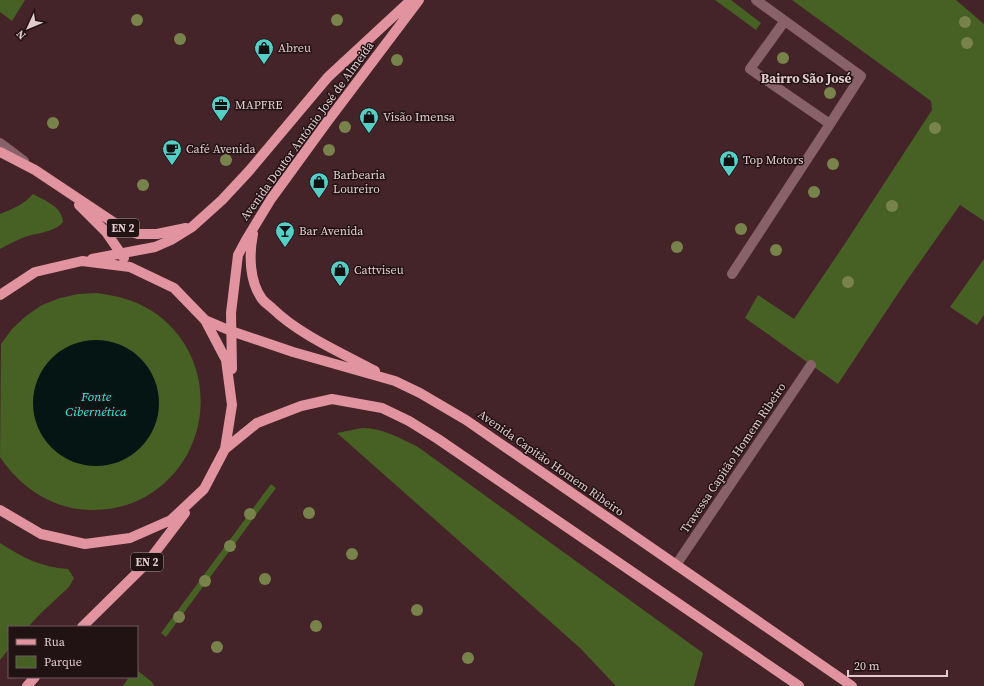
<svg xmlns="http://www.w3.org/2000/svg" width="984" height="686" font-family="'Source Serif 4',serif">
<rect width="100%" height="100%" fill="#442329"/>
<path fill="#476024" d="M0 0H25L12 21 0 12Z
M715 0H731L761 23 756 30Z
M792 0H956L984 24V221L960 205 903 286 838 384 745 318 758 295 794 319 844 245 932 110 931 101Z
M33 194C45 201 62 206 63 222 55 233 32 233 20 239 13 242 6 246 0 249V214C13 209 24 204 33 194Z
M984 259V315L977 325 950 307Z
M97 293C117 296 135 300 152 311 220 355 216 457 145 497 125 508 101 512 78 509 45 504 18 484 0 457L1 344 12 329 26 316 42 305 60 298 78 294Z
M362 428C384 428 399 438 418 447L703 653 694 686H616L580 648 337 433Z
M271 484 276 488 166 637 161 633Z
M0 543C23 558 41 567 68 569L74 578 69 587 41 613 28 627H9V649L0 660Z
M137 670 152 682 154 686H123L129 677H137Z"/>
<path fill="#051514" d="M33 403a63 63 0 1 1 126 0a63 63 0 1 1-126 0Z"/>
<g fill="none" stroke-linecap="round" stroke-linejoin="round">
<path stroke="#886268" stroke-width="10" d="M756 0 861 76 830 124 750 69 784 22
M0 143 24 161
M732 274 830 124
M676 565 811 365"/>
<path stroke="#e193a0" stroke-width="10" d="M0 152 35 170 122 228 138 234H157L186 228
M79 205 106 232 124 258
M253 234C249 254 249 281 262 299 265 303 270 306 273 309 300 335 342 353 375 371
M92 259 155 247 171 240 192 227 222 200 249 171 328 77 411 0
M0 295 35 272 82 261 130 267 174 288 205 320 226 360 232 405 225 449 204 489 171 520 130 538 85 544 41 534 0 510
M205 320 231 331 293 352 395 381 420 393 466 420 852 686
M232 369 231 313 238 255 246 240 271 199 327 122 419 0
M225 449 257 423 301 406 332 399 382 408 409 421 438 439 799 686
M82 627 147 563 185 513
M27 686 35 677"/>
</g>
<g fill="#78824b">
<circle cx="137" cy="20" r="6"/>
<circle cx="337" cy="20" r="6"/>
<circle cx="965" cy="22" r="6"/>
<circle cx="180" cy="39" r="6"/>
<circle cx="967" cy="43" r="6"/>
<circle cx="783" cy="58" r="6"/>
<circle cx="397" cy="60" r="6"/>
<circle cx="830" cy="93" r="6"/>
<circle cx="53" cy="123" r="6"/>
<circle cx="345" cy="127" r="6"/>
<circle cx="935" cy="128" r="6"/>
<circle cx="329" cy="150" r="6"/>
<circle cx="226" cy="160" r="6"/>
<circle cx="833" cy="164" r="6"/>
<circle cx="143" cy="185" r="6"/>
<circle cx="814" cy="192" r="6"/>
<circle cx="892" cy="206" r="6"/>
<circle cx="741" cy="229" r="6"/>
<circle cx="677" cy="247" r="6"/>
<circle cx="776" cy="250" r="6"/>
<circle cx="848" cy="282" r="6"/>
<circle cx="309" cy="513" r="6"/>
<circle cx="250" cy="514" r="6"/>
<circle cx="230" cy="546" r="6"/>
<circle cx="352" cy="554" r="6"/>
<circle cx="265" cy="579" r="6"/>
<circle cx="205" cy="581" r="6"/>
<circle cx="417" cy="610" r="6"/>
<circle cx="179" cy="617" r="6"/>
<circle cx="316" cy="626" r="6"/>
<circle cx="217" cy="647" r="6"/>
<circle cx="468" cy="658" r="6"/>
</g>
<defs>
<symbol id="shop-pin" viewBox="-11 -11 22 30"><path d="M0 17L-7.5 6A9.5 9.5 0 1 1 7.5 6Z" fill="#55cec5" stroke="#211214"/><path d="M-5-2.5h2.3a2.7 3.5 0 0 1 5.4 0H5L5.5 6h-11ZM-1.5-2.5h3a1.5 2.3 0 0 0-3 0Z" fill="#111"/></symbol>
<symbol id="office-pin" viewBox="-11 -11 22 30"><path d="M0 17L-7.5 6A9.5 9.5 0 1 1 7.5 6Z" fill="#55cec5" stroke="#211214"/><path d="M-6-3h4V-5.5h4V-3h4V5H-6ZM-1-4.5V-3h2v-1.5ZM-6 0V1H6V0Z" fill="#111"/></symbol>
<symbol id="cafe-pin" viewBox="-11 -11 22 30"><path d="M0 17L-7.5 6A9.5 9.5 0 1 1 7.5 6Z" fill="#55cec5" stroke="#211214"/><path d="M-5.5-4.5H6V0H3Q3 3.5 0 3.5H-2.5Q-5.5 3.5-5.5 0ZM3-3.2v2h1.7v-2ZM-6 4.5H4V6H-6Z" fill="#111"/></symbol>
<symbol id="bar-pin" viewBox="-11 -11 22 30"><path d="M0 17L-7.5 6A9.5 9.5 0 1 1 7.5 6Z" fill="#55cec5" stroke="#211214"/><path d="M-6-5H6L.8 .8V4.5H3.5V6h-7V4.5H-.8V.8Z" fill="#111"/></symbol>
</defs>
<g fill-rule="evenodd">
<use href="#shop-pin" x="253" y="37" width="22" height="30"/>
<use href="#office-pin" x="210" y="94" width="22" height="30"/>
<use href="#shop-pin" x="358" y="106" width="22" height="30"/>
<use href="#cafe-pin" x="161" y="138" width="22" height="30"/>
<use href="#shop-pin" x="718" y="149" width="22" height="30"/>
<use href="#shop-pin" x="308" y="171" width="22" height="30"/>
<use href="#bar-pin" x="274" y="220" width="22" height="30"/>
<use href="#shop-pin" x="329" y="259" width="22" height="30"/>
</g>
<g text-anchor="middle" stroke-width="3" stroke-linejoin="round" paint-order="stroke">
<g fill="#211214" stroke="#a89496" stroke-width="1">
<rect x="107" y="219" width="32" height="18" rx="3"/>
<rect x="131" y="553" width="32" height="18" rx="3"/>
</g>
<g font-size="11" font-weight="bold" fill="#e2cbce">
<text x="123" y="232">EN 2</text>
<text x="147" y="566">EN 2</text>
</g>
<g font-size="12" fill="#e2cbce" stroke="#211214" text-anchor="start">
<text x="278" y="52">Abreu</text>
<text x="235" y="109">MAPFRE</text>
<text x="383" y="121">Visão Imensa</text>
<text x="186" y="153">Café Avenida</text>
<text x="743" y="164">Top Motors</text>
<text x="333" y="179">Barbearia<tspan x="333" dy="14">Loureiro</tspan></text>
<text x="299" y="235">Bar Avenida</text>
<text x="354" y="274">Cattviseu</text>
</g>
<g font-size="12" fill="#e2cbce" stroke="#211214">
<text transform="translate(307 131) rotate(-54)" y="4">Avenida Doutor António José de Almeida</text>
<text transform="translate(733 458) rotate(-56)" y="4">Travessa Capitão Homem Ribeiro</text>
<text transform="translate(551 463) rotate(35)" y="4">Avenida Capitão Homem Ribeiro</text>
</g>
<g font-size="13" font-weight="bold" fill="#e2cbce" stroke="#211214">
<text x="806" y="83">Bairro São José</text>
</g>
<g font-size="13" font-style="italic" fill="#2aeee3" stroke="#211214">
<text x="96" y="401">Fonte<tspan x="96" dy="15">Cibernética</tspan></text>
</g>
</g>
<rect x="8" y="626" width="130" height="52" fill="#211214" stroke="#6e5c5e"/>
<rect x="16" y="639" width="20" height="6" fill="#e193a0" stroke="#6e5c5e"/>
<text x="44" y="646" font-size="12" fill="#e2cbce">Rua</text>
<rect x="16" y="656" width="20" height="12" fill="#476024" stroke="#6e5c5e"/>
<text x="44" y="666" font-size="12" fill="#e2cbce">Parque</text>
<g transform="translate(28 28) rotate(226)" stroke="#211214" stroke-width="3" paint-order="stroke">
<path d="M0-3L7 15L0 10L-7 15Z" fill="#e2cbce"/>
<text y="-6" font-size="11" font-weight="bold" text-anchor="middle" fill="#e2cbce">N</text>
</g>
<path d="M848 670v6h99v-6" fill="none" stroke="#e2cbce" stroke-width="2"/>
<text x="854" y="670" font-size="12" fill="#e2cbce" stroke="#211214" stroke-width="3" paint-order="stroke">20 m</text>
</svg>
